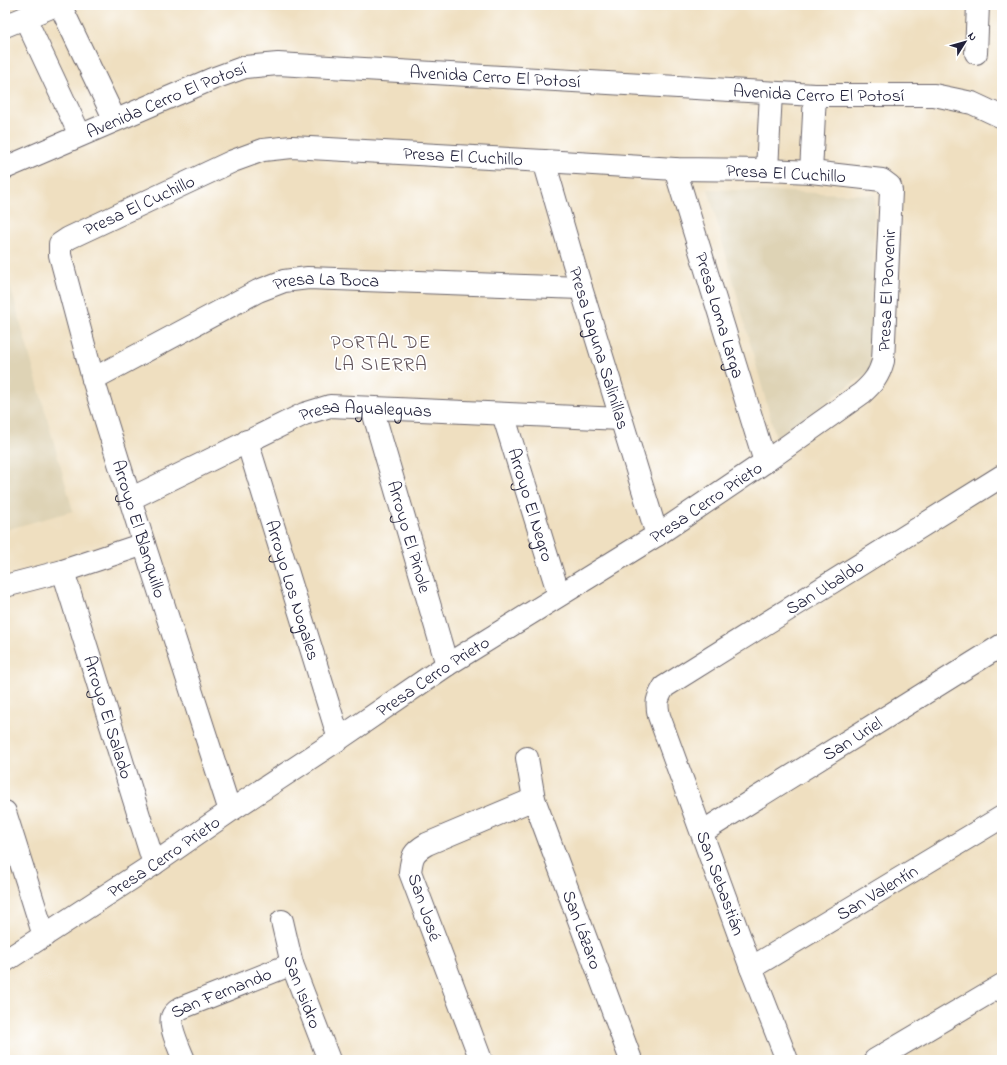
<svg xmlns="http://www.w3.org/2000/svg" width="1007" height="1065" font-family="'Indie Flower',sans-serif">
<rect width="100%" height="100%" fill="#fff"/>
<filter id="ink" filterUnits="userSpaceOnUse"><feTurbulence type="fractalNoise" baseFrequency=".025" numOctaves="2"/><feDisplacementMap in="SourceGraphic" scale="8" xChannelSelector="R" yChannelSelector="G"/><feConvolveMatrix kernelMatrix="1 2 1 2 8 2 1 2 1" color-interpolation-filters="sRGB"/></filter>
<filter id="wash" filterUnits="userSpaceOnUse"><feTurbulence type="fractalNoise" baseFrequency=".012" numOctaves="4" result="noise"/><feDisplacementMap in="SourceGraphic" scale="16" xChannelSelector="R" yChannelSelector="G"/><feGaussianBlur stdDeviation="0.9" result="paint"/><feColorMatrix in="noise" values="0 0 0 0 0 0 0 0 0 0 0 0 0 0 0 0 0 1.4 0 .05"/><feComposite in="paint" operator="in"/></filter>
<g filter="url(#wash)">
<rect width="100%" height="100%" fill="#efdfc0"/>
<path fill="#ded3b5" d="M708 189 875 195 870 371 776 438Z
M5 267 73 511 5 530Z"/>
</g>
<g filter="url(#ink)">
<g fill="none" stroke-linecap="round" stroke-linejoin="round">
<defs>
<g id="minor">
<path d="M60 5 115 120"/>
<path d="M25 18 80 135"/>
<path d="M5 26 56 5"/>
<path d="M976 53 978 5"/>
<path id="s1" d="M544 161 581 288 657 535"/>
<path id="s2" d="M5 168 212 79 245 67 278 64 815 95H934L972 103 1002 117"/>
<path id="s3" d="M675 169 765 462"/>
<path d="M767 170 771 93"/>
<path d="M811 172 815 95"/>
<path id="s4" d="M93 379 258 291 284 281 308 278 581 288"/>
<path id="s5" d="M372 408 447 665"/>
<path id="s6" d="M503 414 559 595"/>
<path id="s7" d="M247 441 339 739"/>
<path id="s8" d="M130 499 304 414 330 406 621 419"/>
<path id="s9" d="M63 571 154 864"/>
<path d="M5 586 63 571 144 544"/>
<path id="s10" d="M527 758 534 799 631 1060"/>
<path d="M5 812 44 936"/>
<path id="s11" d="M702 832 1002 645"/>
<path id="s12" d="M282 921 292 964 329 1060"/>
<path id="s13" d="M5 961 154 864 230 811 339 739 447 665 657 535 765 462 862 393C873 383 879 376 883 361L891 191 890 186 882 180 811 172 767 170 675 169 544 161 292 147 263 150 233 161 69 238 60 244V255L93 379 144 544 230 811"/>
<path id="s14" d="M751 968 1002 817"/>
<path id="s15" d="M184 1060C180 1050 169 1027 172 1017 173 1013 178 1010 181 1008L292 964"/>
<path d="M481 1060 410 872C412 856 413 852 427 844L534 799"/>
<path id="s16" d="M787 1060 751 968 659 716C656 702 657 699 664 687L1002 476"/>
<path d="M875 1060 1002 985"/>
</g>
</defs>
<use href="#minor" stroke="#6a646a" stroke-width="24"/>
<use href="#minor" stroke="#fff" stroke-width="22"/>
</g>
</g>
<g text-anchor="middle" stroke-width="3.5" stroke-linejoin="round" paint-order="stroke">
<g font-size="18" fill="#22223b" stroke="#fff">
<text dy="6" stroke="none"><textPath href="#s2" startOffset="511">Avenida Cerro El Potosí</textPath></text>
<text dy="6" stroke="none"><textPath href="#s2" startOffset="835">Avenida Cerro El Potosí</textPath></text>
<text dy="6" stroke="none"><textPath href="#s2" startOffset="175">Avenida Cerro El Potosí</textPath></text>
<text transform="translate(463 156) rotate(3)" y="6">Presa El Cuchillo</text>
<text transform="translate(786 173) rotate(3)" y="6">Presa El Cuchillo</text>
<text transform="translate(139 205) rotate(-25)" y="6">Presa El Cuchillo</text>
<text dy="6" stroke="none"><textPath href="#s4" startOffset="257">Presa La Boca</textPath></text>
<text dy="6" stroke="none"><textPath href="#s13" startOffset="1138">Presa El Porvenir</textPath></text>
<text dy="6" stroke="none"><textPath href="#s3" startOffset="153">Presa Loma Larga</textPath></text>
<text dy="6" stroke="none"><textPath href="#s1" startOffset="195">Presa Laguna Salinillas</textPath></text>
<text dy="6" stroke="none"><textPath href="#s8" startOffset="256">Presa Agualeguas</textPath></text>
<text dy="6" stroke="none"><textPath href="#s13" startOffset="838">Presa Cerro Prieto</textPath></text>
<text dy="6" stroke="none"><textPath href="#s6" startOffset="95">Arroyo El Negro</textPath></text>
<text dy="6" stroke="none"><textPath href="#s13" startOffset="2393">Arroyo El Blanquillo</textPath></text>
<text dy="6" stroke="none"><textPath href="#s5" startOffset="134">Arroyo El Pinole</textPath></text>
<text dy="6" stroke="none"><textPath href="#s16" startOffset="587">San Ubaldo</textPath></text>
<text dy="6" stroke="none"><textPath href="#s7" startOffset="156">Arroyo Los Nogales</textPath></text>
<text dy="6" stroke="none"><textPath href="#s13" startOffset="514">Presa Cerro Prieto</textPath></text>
<text dy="6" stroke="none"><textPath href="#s9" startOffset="153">Arroyo El Salado</textPath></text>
<text dy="6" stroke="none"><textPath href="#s11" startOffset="177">San Uriel</textPath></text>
<text dy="6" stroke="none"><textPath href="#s13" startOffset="190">Presa Cerro Prieto</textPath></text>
<text transform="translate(721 883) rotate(70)" y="6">San Sebastián</text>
<text dy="6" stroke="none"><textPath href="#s14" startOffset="147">San Valentín</textPath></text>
<text transform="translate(425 907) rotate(71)" y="6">San José</text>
<text dy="6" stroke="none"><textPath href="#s10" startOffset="181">San Lázaro</textPath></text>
<text dy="6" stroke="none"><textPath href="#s12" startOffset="74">San Isidro</textPath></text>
<text dy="6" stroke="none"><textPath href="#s15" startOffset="101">San Fernando</textPath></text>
</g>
<g font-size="19" letter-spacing="1" fill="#605258" stroke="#fff">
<text x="381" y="348">PORTAL DE<tspan x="381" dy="22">LA SIERRA</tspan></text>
</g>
</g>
<rect width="1007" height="1065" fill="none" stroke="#fff" stroke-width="20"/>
<g transform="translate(965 42) rotate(53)" stroke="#ffffff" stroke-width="3" paint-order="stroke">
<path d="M0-3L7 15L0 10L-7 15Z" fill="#22223b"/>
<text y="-6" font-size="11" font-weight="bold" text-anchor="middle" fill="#22223b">N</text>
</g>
</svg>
